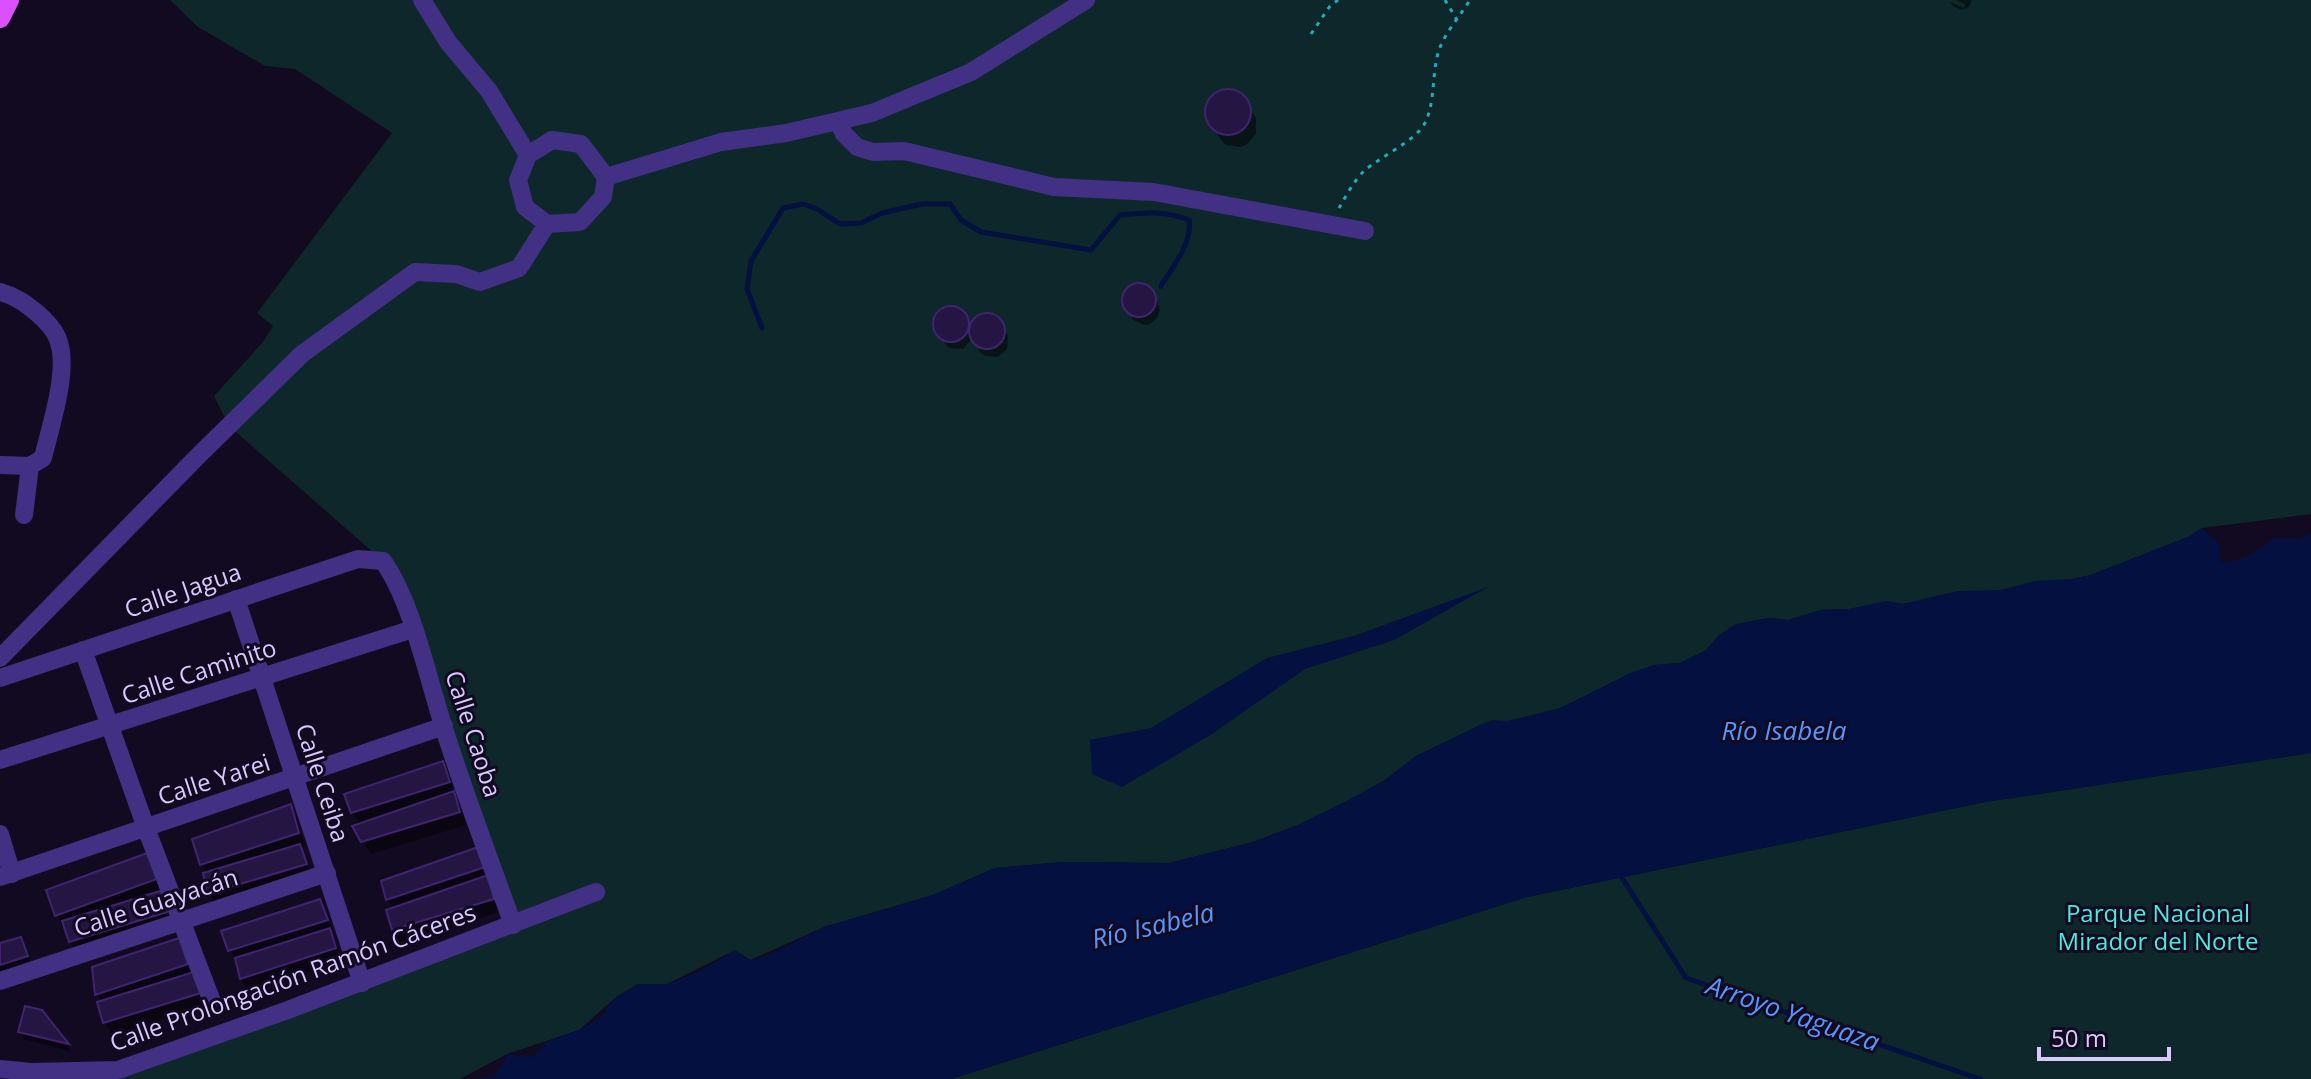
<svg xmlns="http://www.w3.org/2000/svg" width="2311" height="1079" font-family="'Open Sans',sans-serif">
<rect width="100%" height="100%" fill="#120a20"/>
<path fill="#0d272a" d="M170 0H2311V514L2202 528 2188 537 2157 549 2091 575 2072 579 2000 590 1942 595 1903 604 1889 602 1849 609 1821 610 1788 620 1771 618 1680 663 1654 665 1560 708 1508 721H1493L1416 756 1385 780 1347 801 1298 825 1253 842 1169 863 1063 862 995 868 933 895 824 927 750 960 735 950 667 984H638L615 998 579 1030 507 1054 460 1079H104L513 924 383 561 229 426 214 396 263 342 273 326 257 313 392 133 295 69 265 66 198 27Z
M2311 753V1079H951L1527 897 1985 802Z"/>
<path fill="#04103f" d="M2202 528 2218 542 2221 562C2242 562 2258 551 2274 538L2297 539 2311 533V753L1985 802 1527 897 951 1079H477L496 1075 507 1054 532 1057 547 1041 579 1030 600 1018 615 998 638 984H667L698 972 735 950 750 960 767 956 824 927 933 895 995 868 1063 862 1169 863 1253 842 1298 825 1347 801 1385 780 1416 756 1482 724 1493 720 1509 721 1560 708 1630 673 1654 665 1680 663 1705 651 1719 635 1736 624 1767 618 1788 620 1821 610 1849 609 1887 601 1903 604 1958 591 2000 590 2035 581 2072 579 2091 575 2157 549 2188 537Z
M1488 587 1394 640 1305 669 1212 734 1122 787 1092 774 1090 740 1151 728 1267 658 1354 636Z"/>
<path fill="#0007" d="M1956 0H1972L1969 7 1961 10 1953 6 1950 2 1964 8 1965 4Z
M1227 91 1235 92 1242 97 1256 118V134L1246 145 1240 147 1226 145 1220 139 1207 116 1208 107 1211 99 1218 93Z
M1142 285 1153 292 1160 309 1157 318 1150 324 1144 325 1133 320 1123 299 1129 287Z
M946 310H957L970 326 982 315 995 316 1008 336 1007 349 998 357 985 356 980 352 973 338 963 349 949 348 939 335 935 324 941 313Z
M443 764 450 777 454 796 460 806 466 825 371 854 354 827 360 825 353 813 347 795Z
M290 806 297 819 305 847 300 848 313 878 216 906 209 893 207 874 202 864Z
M477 849 500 912 401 942 393 929 394 909 388 899Z
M154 868 163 893 160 894 167 906 173 926 78 955 70 942 66 928H64L57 915Z
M319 902 334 933 331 934 342 961 249 992 242 979 238 963 230 950Z
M0 937 3 945 20 939 28 952 33 970 0 981Z
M178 940 206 1006 112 1035 105 1022 102 1003 97 994Z
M40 1011 67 1045 70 1051 25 1040 20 1032Z"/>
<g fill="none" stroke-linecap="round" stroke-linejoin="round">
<path stroke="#04103f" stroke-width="5" d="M762 328 747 289 751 261 783 208 803 204 817 209 840 224 861 223 882 213 922 204H950L961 220 981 232 1091 250 1120 215C1145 212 1166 211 1189 220 1193 242 1172 268 1161 286
M1619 873 1686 978 1980 1079"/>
</g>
<path fill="#251543" stroke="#402471" stroke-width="2" d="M1205 112a23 23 0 1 1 46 0a23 23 0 1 1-46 0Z
M1122 300a17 17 0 1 1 34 0a17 17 0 1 1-34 0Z
M933 324a18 18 0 1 1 36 0a18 18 0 1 1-36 0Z
M969 331a18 18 0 1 1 36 0a18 18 0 1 1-36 0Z
M443 761 450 782 351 813 344 794Z
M454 791 460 812 361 842 352 826Z
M291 804 299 833 200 865 192 839Z
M300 844 307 864 207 894 203 873Z
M478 847 485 867 386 900 381 881Z
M147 853 157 879 55 916 46 890Z
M488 875 494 899 392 930 386 910Z
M160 891 167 912 69 942 62 921Z
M320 899 328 920 228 951 221 931Z
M330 928 336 948 240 979 235 958Z
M21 937 28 956 0 965V943Z
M179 938 188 964 95 995 92 967Z
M194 972 201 993 103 1023 97 1002Z
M25 1006 42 1010 69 1044 18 1032Z"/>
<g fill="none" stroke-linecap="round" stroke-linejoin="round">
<path stroke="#21abbb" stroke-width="3" stroke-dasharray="4 6" stroke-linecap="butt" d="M1445 0 1457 20
M1311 34 1330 6 1338 0
M1339 208C1346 196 1354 181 1363 172 1380 156 1417 141 1426 121 1435 100 1432 75 1438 53 1443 35 1460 16 1470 0"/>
<path stroke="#413084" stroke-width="18" d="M422 0 448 42 489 91 528 155
M838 121 844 134 857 147 873 152 904 151 1054 187 1154 192 1365 231
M552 140 581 144 606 177 603 197 580 222 547 224 525 207 518 180 528 155Z
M606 177 721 142 786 133 872 113 971 72 1086 0
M0 292C15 296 25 303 37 313 44 319 53 328 57 337 71 367 50 427 43 458L30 466 0 465
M24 515 30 466
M236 599 362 983
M83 650 146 828 211 999
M0 658 198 456 302 354 415 272 456 274 480 282 519 268 547 224
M0 678 358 559 383 561C411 600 427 674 442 722 463 790 489 857 513 925
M0 760 413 629
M0 834 12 874
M0 877 444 726
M0 981 327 873
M0 1069 31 1072 118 1070 288 1010 596 892"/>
<path stroke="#da50ff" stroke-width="20" d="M0 18 9 0"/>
</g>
<g text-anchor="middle" stroke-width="6" stroke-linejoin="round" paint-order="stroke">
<g font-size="24" fill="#d8c9ff" stroke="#120a20">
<text transform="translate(183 591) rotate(-19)" y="8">Calle Jagua</text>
<text transform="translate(199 672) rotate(-18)" y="8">Calle Caminito</text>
<text transform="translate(473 734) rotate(72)" y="8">Calle Caoba</text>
<text transform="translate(214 780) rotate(-18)" y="8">Calle Yarei</text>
<text transform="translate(322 783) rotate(72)" y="8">Calle Ceiba</text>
<text transform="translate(156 903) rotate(-18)" y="8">Calle Guayacán</text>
<text transform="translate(293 978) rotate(-20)" y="8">Calle Prolongación Ramón Cáceres</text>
</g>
<g font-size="24" fill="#4aeadd" stroke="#120a20">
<text x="2158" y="922">Parque Nacional<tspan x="2158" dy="28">Mirador del Norte</tspan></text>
</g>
<g font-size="26" font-style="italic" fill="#5796ff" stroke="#120a20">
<text x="1784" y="740">Río Isabela</text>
<text transform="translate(1153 926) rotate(-13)" y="9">Río Isabela</text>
<text transform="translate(1793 1014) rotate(19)" y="9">Arroyo Yaguaza</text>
</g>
</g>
<path d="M2039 1047v12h130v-12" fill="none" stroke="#d8c9ff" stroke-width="4"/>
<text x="2051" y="1047" font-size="24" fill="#d8c9ff" stroke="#120a20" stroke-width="6" paint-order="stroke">50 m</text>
</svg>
